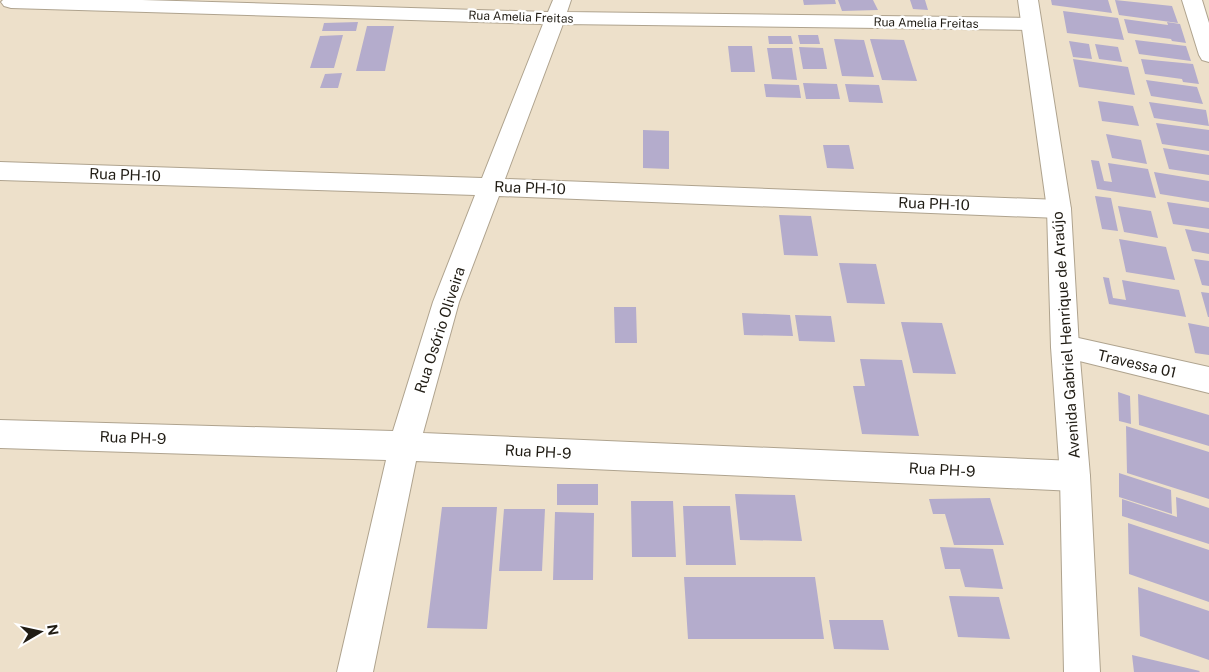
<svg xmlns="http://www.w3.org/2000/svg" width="1209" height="672" font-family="'Public Sans',sans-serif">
<rect width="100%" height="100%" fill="#ede0ca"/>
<path fill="#b4accc" d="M803 0H835L836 4 804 5Z
M838 0H873L878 10 842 11Z
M910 0H925L928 10 913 9Z
M1051 0H1108L1112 13 1052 5Z
M1115 0 1172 6 1178 23 1119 15Z
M1063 11 1118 18 1124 40 1067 33Z
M1124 19 1168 25 1167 22 1180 24 1186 43 1172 41 1171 39 1128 33Z
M358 22 356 31H322L324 23Z
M367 26H394L385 71H356Z
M343 35 334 68H310L320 36Z
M798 35H818L820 44H800Z
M768 36H791L793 44H769Z
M834 39 864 40 874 77 842 76Z
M870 39 904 40 917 81 882 80Z
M1135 40 1186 46 1191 61 1139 54Z
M1069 41 1089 44 1092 59 1073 57Z
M1095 44 1118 47 1122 62 1099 59Z
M728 46H752L755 72H731Z
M799 47 823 48 827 69H803Z
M767 48H792L797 80 772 79Z
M1073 59 1128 67 1135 95 1079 87Z
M1141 59 1193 64 1199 84 1183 82 1182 79 1145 74Z
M342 73 338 88H320L325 74Z
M1146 80 1197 87 1203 104 1151 96Z
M803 83 837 84 840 99H806Z
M764 84 799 85 801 98 766 97Z
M845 84 879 85 883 103 849 102Z
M1098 101 1133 106 1139 126 1102 121Z
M1149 102 1206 110 1209 126 1154 118Z
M1156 123 1209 130V151L1162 144Z
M643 130 669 131V169L643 168Z
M1106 134 1141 140 1147 164 1112 158Z
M823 145H849L854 169 827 168Z
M1163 148 1209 155V175L1169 169Z
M1091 160 1099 161 1104 181 1112 182 1108 163 1148 169 1156 198 1097 189Z
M1154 172 1209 181V202L1160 194Z
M1095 196 1111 198 1118 231 1102 229Z
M1167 202 1209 208V229L1173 224Z
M1118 206 1151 211 1158 238 1124 232Z
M779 215 811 216 818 256 784 255Z
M1185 229 1209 233V254L1192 251Z
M1119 239 1166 247 1175 280 1126 272Z
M1194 259 1209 261V286L1202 285Z
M839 263 876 264 885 304 847 303Z
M1103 277 1109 278 1113 298 1126 300 1122 280 1179 290 1186 317 1109 304Z
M1201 292 1209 293V317H1208Z
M614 307H636L637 343H615Z
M742 313 790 315 793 336 744 335Z
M795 315 831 316 835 342 799 341Z
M901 322 942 323 956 374 913 373Z
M1188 323 1209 327V355L1195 353Z
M860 359 902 360 919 436 862 434 853 386H865Z
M1118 392 1130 396 1131 424 1119 421Z
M1138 394 1209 415V446L1139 425Z
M1126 426 1209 452V499L1127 473Z
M1119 473 1171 490 1172 514 1119 497Z
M557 484H598V505H557Z
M735 494 795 495 802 541 740 540Z
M1176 497 1209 508V544L1122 516V499L1177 517Z
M990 498 1004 545H954L945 514H933L929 499Z
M631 501H673L676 557H632Z
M683 506H730L736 565H686Z
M442 507H497L487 629 427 628Z
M504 509H545L542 571H499Z
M555 512 594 513 593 580H553Z
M1128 523 1209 550V602L1129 574Z
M940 547 993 549 1003 589 965 587 960 569H945Z
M684 577H815L824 639H688Z
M1138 587 1209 611V660L1140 636Z
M949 596 999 597 1010 639 958 637Z
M829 620H883L889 650 834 649Z
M1132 655 1200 671 1199 672H1134Z"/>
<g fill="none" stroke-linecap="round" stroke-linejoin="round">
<defs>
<path id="minor" d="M3 0H142L548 12 553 0H571L567 12 1031 18 1038 20 1041 24 1038 28 1031 30 563 24 505 179 1059 200 1068 202 1071 209 1068 216 1059 218 499 196 459 302 423 433 1075 461 1086 465 1090 476 1086 487 1075 491 416 461 373 672H337L386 460 0 448V420L393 431 433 302 475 195 0 180V162L482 178 543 24 11 8 4 6 1 2Z
M1182 0H1202L1209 23V62L1202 60 1199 55Z
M1065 335 1209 367V393L1055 355 1051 347 1055 339Z"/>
<path id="tertiary" d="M1018 0H1038L1071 209 1079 347 1090 476 1100 672H1064L1060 476 1051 347 1047 209Z"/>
</defs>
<use href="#minor" stroke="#afa38e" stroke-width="2"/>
<use href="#tertiary" stroke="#afa38e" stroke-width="2"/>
<use href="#minor" fill="#fff" fill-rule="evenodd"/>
<use href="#tertiary" fill="#fff" fill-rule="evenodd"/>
</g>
<g text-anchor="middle" stroke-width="5" stroke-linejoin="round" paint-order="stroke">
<g font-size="12" fill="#201c14" stroke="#fff">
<text transform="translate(521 17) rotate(2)" y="4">Rua Amelia Freitas</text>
<text transform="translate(926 23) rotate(1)" y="4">Rua Amelia Freitas</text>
</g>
<g font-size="15" fill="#201c14" stroke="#fff">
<text transform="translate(125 175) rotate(2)" y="5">Rua PH-10</text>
<text transform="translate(530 188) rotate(2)" y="5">Rua PH-10</text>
<text transform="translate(934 204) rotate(2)" y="5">Rua PH-10</text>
<text transform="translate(440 330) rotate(-72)" y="5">Rua Osório Oliveira</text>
<text transform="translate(1066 335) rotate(-94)" y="5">Avenida Gabriel Henrique de Araújo</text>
<text transform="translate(1137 364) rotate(13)" y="5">Travessa 01</text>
<text transform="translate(133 438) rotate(2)" y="5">Rua PH-9</text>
<text transform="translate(538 452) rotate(3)" y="5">Rua PH-9</text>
<text transform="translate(942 470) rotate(3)" y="5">Rua PH-9</text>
</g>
</g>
<g transform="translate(40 632) rotate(81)" stroke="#ffffff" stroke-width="4" paint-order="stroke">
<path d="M0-4L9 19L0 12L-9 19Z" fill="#201c14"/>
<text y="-8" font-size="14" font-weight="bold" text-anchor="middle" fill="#201c14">N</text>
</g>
</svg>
